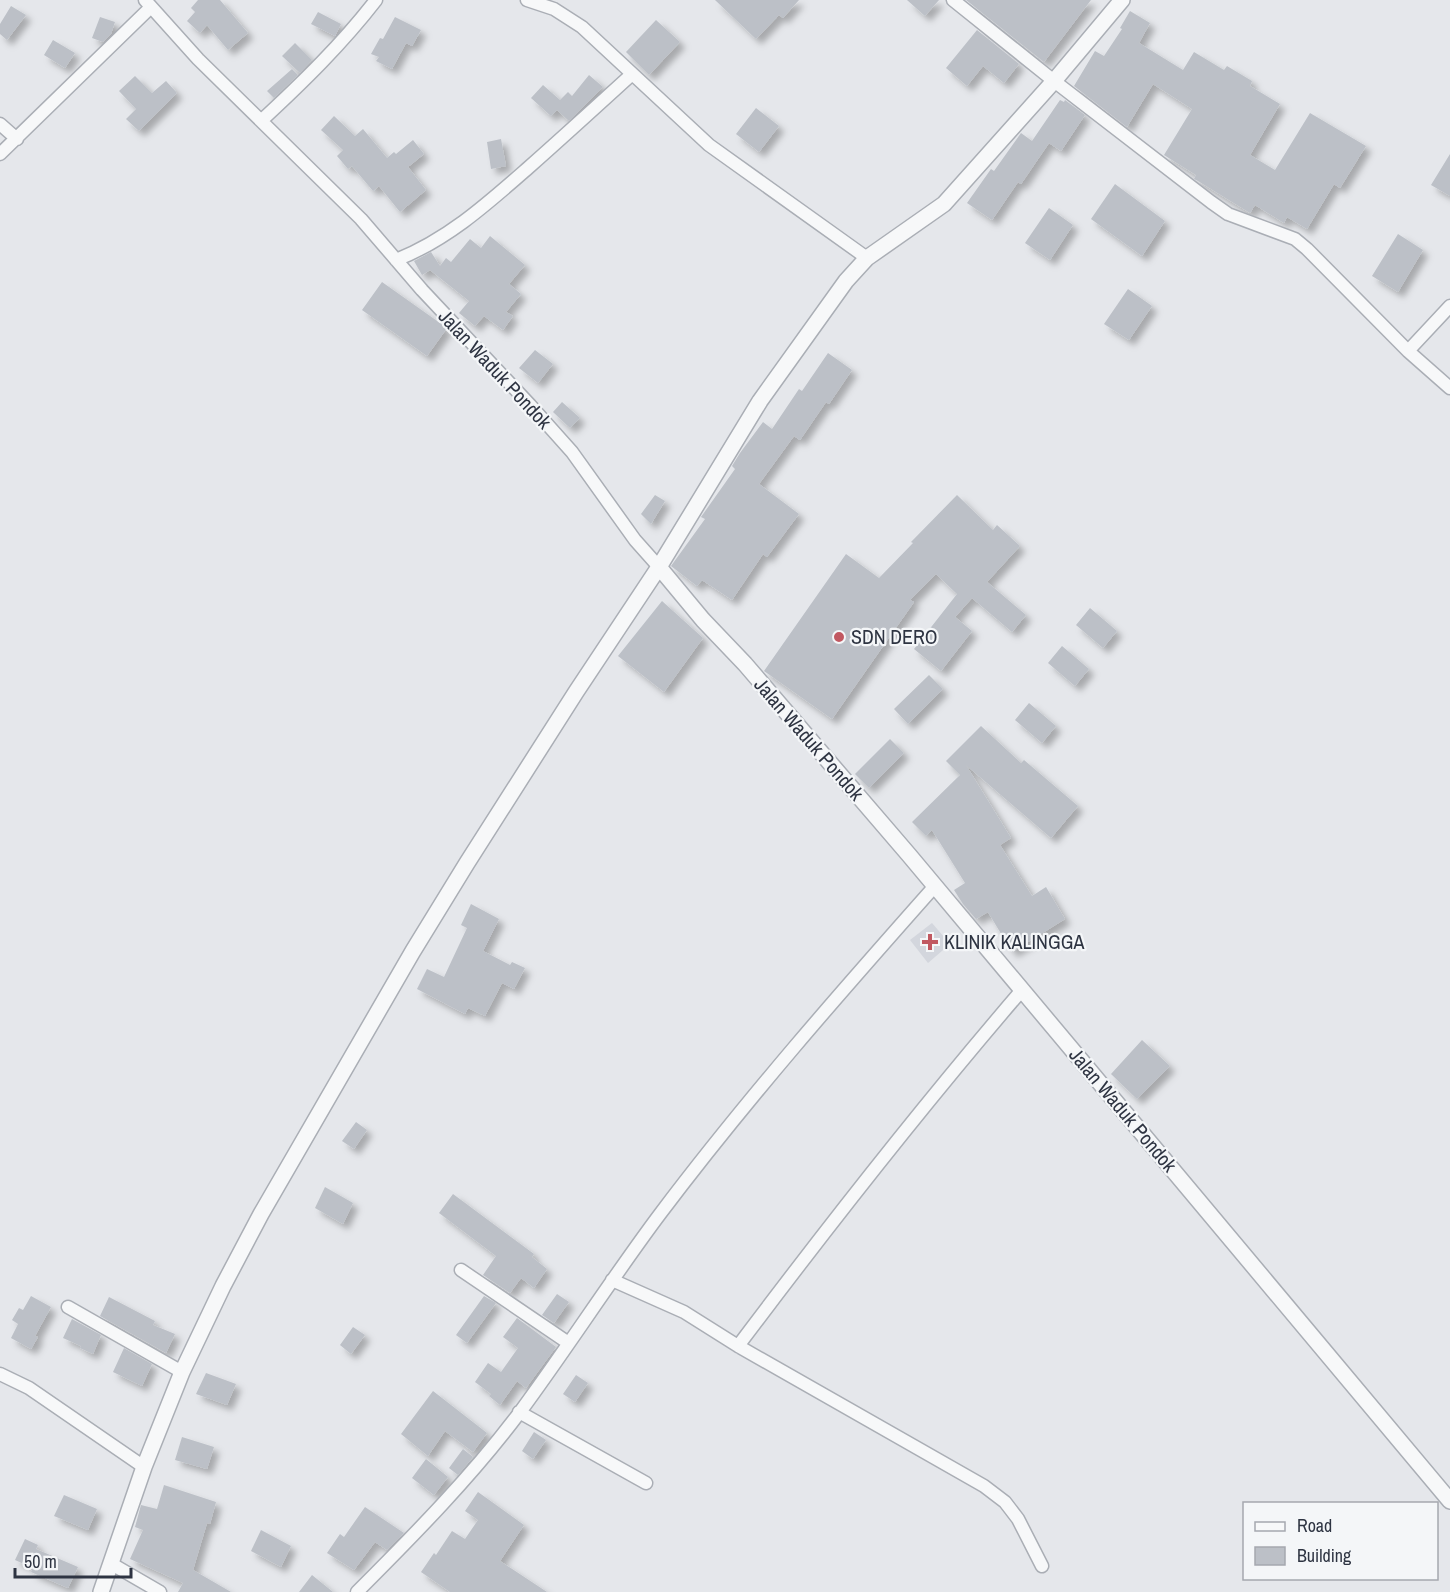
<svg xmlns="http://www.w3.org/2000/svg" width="1450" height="1592" font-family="'Archivo Narrow',sans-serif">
<defs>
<filter id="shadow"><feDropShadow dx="5.5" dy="5.5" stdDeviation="3" flood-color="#0004"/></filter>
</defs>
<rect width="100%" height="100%" fill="#e5e7eb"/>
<path fill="#d3d6dd" d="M932 923 950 944 928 963 910 940Z"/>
<path fill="#bcc0c7" filter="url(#shadow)" d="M198 0H220L248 33 228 50 207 25 200 33 187 21 195 12 191 8Z
M715 0H799L783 18 779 15 756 39Z
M907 0H939L925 16Z
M966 0H1091L1044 62Z
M11 6 26 15 7 40 0 34V24Z
M1130 11 1150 23 1139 43 1183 70 1194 52 1224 70 1227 66 1252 81 1250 86 1280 104 1250 155 1275 170 1310 113 1366 146 1340 188 1334 184 1307 229 1287 217 1284 223 1255 205 1250 213 1198 181 1194 179 1196 175 1164 155 1192 109 1153 84 1127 127 1074 86 1095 51 1104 56 1122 29 1120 28Z
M318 12 341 24 335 36 311 24Z
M100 17 115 22 111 34 103 42 92 38Z
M395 17 421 30 412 46 406 43 392 69 376 61 379 57 371 54 380 38 383 39Z
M656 20 680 42 649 75 626 52Z
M977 30 1019 64 1004 83 983 66 967 86 946 68Z
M53 40 75 53 65 68 44 55Z
M295 43 312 60 300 73 282 56Z
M292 69 298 75 274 98 267 91Z
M589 75 603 87 569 121 557 110 551 116 531 98 543 85 560 100 568 92 572 96Z
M135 76 152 93 166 81 177 93 139 131 126 119 136 109 119 91Z
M1060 100 1064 102 1065 100 1085 115 1061 151 1049 143 1021 184 1018 182 992 220 967 203 991 169 994 171 1021 133 1032 141Z
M756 108 779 126 759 152 736 134Z
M334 116 355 136 363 129 387 158 394 152 396 154 413 140 424 154 408 167 426 190 400 212 379 186 373 191 352 166 348 169 337 156 343 150 321 130Z
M501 139 506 166 491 169 487 142Z
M1450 154V196L1431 185Z
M1115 184 1165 221 1142 256 1091 219Z
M1049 208 1073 225 1050 260 1025 243Z
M1398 234 1423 250 1398 292 1372 276Z
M490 236 525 265 509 284 521 294 506 312 513 316 503 330 484 316 475 326 459 313 469 301 430 270 422 275 414 261 431 252 440 266 446 258 451 262 470 239 481 248Z
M382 282 447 328 427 356 362 310Z
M1128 289 1152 306 1129 340 1104 324Z
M535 350 553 364 538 383 519 368Z
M828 353 852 370 829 404 826 402 800 440 794 436 759 484 799 514 767 557 763 554 732 600 702 580 697 586 671 566 705 519 701 517 735 469 732 466 740 453 763 422 772 429 799 389 802 391Z
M562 402 580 418 570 428 553 412Z
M655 495 665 501 651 524 641 514Z
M957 495 993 530 997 525 1020 546 987 582 1026 615 1012 632 972 598 955 617 972 631 941 671 914 649 957 594 936 574 910 600 914 602 832 719 764 671 846 554 879 578 913 543 911 542Z
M662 601 703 638 664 692 618 656Z
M1090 608 1117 631 1103 648 1076 625Z
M1062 646 1089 669 1075 686 1048 663Z
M929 675 943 689 908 724 894 709Z
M1029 703 1056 726 1042 743 1015 720Z
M981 726 1021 763 1024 760 1078 806 1051 838 966 765 1011 838 1000 845 1032 896 1046 887 1065 919 1012 952 988 912 976 919 963 904 954 890 965 883 932 830 926 836 912 822 960 775 946 761Z
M890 739 904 753 869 788 855 774Z
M471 904 499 919 483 951 510 965 512 962 525 968 514 989 502 983 485 1016 468 1008 465 1014 417 989 427 969 444 977 467 928 461 925Z
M1142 1040 1170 1066 1137 1099 1111 1074Z
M356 1122 367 1130 354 1149 342 1141Z
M325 1187 353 1203 343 1224 315 1208Z
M453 1194 534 1254 532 1257 547 1269 534 1288 521 1278 510 1293 483 1275 496 1256 439 1213Z
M557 1294 569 1302 554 1323 542 1315Z
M31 1296 51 1307 35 1336 38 1337 31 1349 11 1338 18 1324 12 1320 19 1308 23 1310Z
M484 1296 496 1303 467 1343 456 1335Z
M109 1297 155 1321 153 1325 175 1334 166 1353 100 1316Z
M517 1318 556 1347 526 1388 517 1381 500 1405 489 1396 491 1394 475 1382 488 1363 501 1372 518 1348 503 1337Z
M72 1319 101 1335 93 1354 80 1348 81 1346 63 1338Z
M353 1327 365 1335 351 1354 340 1345Z
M124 1348 152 1364 142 1386 113 1372Z
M206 1373 236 1384 227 1405 196 1394Z
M576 1375 588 1383 575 1402 563 1394Z
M433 1391 487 1433 473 1452 445 1431 428 1456 401 1434Z
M534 1432 546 1440 533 1459 522 1451Z
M182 1437 214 1447 207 1469 175 1460Z
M463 1449 473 1457 458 1475 449 1468Z
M426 1459 448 1477 434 1495 412 1478Z
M164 1485 216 1502 210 1524 207 1523 193 1570 231 1592H178L183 1583 130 1559 143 1530 135 1527 141 1505 157 1509Z
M478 1492 524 1525 500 1561 547 1592H450L421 1572 434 1553 436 1555 452 1531 465 1539 478 1520 465 1511Z
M64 1495 97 1509 88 1530 54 1516Z
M365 1507 404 1533 387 1550 375 1542 354 1570 327 1553 340 1534 344 1537Z
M261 1530 291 1546 281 1567 251 1551Z
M25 1539 38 1545 36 1549 78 1567 68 1588 31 1572 33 1568 15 1560Z
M312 1575 333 1592H299Z"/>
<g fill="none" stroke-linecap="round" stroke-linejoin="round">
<defs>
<path id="minor" d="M145 0 198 59 361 219 422 290 530 405 572 452 635 540 659 567
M527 0 554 9 582 27 709 145 867 258
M953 0 1054 81 1211 202 1228 214 1295 239 1307 249 1408 351 1450 388
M262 120C303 82 342 44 376 0
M0 124 17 139
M0 154 151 7
M396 260C447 240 487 204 528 168 563 137 597 106 631 75
M1408 351 1450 306
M461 1270 567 1342
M612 1280 684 1312 738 1346 984 1486 1005 1502 1018 1519 1042 1566
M68 1307 182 1372
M738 1346C829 1225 923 1105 1022 990
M0 1374 29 1388 144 1467
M519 1412 646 1483
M110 1563 160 1592
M357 1592C414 1535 472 1476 520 1412 568 1347 612 1278 660 1214 746 1100 840 993 934 887"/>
<path id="tertiary" d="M659 567 703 620 745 664 909 855 1450 1501
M101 1592 144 1467 182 1372 223 1286 261 1214 413 951 467 863 576 692 659 567 760 401 846 281 867 258 944 204 1054 81 1122 0"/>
</defs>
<use href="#minor" stroke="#aaaeb5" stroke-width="15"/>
<use href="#tertiary" stroke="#aaaeb5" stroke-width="18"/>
<use href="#minor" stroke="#f7f8f9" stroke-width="12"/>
<use href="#tertiary" stroke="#f7f8f9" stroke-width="15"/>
</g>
<g fill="#c15861" stroke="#f4f6f8" stroke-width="2">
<circle cx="839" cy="637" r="6"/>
<path d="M927 933h6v6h6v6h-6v6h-6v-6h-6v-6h6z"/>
</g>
<g text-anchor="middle" stroke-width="4.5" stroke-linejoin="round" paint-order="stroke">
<g font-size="20" fill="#2e3442" stroke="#f4f6f8">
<text transform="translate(495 369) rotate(47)" y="7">Jalan Waduk Pondok</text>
<text transform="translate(809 739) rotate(49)" y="7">Jalan Waduk Pondok</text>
<text transform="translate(1123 1110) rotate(50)" y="7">Jalan Waduk Pondok</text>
</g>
<g font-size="20" fill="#2e3442" stroke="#f4f6f8" text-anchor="start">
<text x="851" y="644">SDN DERO</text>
<text x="944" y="949">KLINIK KALINGGA</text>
</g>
</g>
<rect x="1243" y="1502" width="195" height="78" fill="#f4f6f8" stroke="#a5a8af" stroke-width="1.5"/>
<rect x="1255" y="1522" width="30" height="9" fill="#f7f8f9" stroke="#a5a8af" stroke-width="1.5"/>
<text x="1297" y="1532" font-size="18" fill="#2e3442">Road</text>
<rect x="1255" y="1547" width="30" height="18" fill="#bcc0c7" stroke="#a5a8af" stroke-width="1.5"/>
<text x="1297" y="1562" font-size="18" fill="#2e3442">Building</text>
<path d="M15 1568v9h116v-9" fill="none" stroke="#2e3442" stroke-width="3"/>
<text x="24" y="1568" font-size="18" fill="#2e3442" stroke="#f4f6f8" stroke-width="4.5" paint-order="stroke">50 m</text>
</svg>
